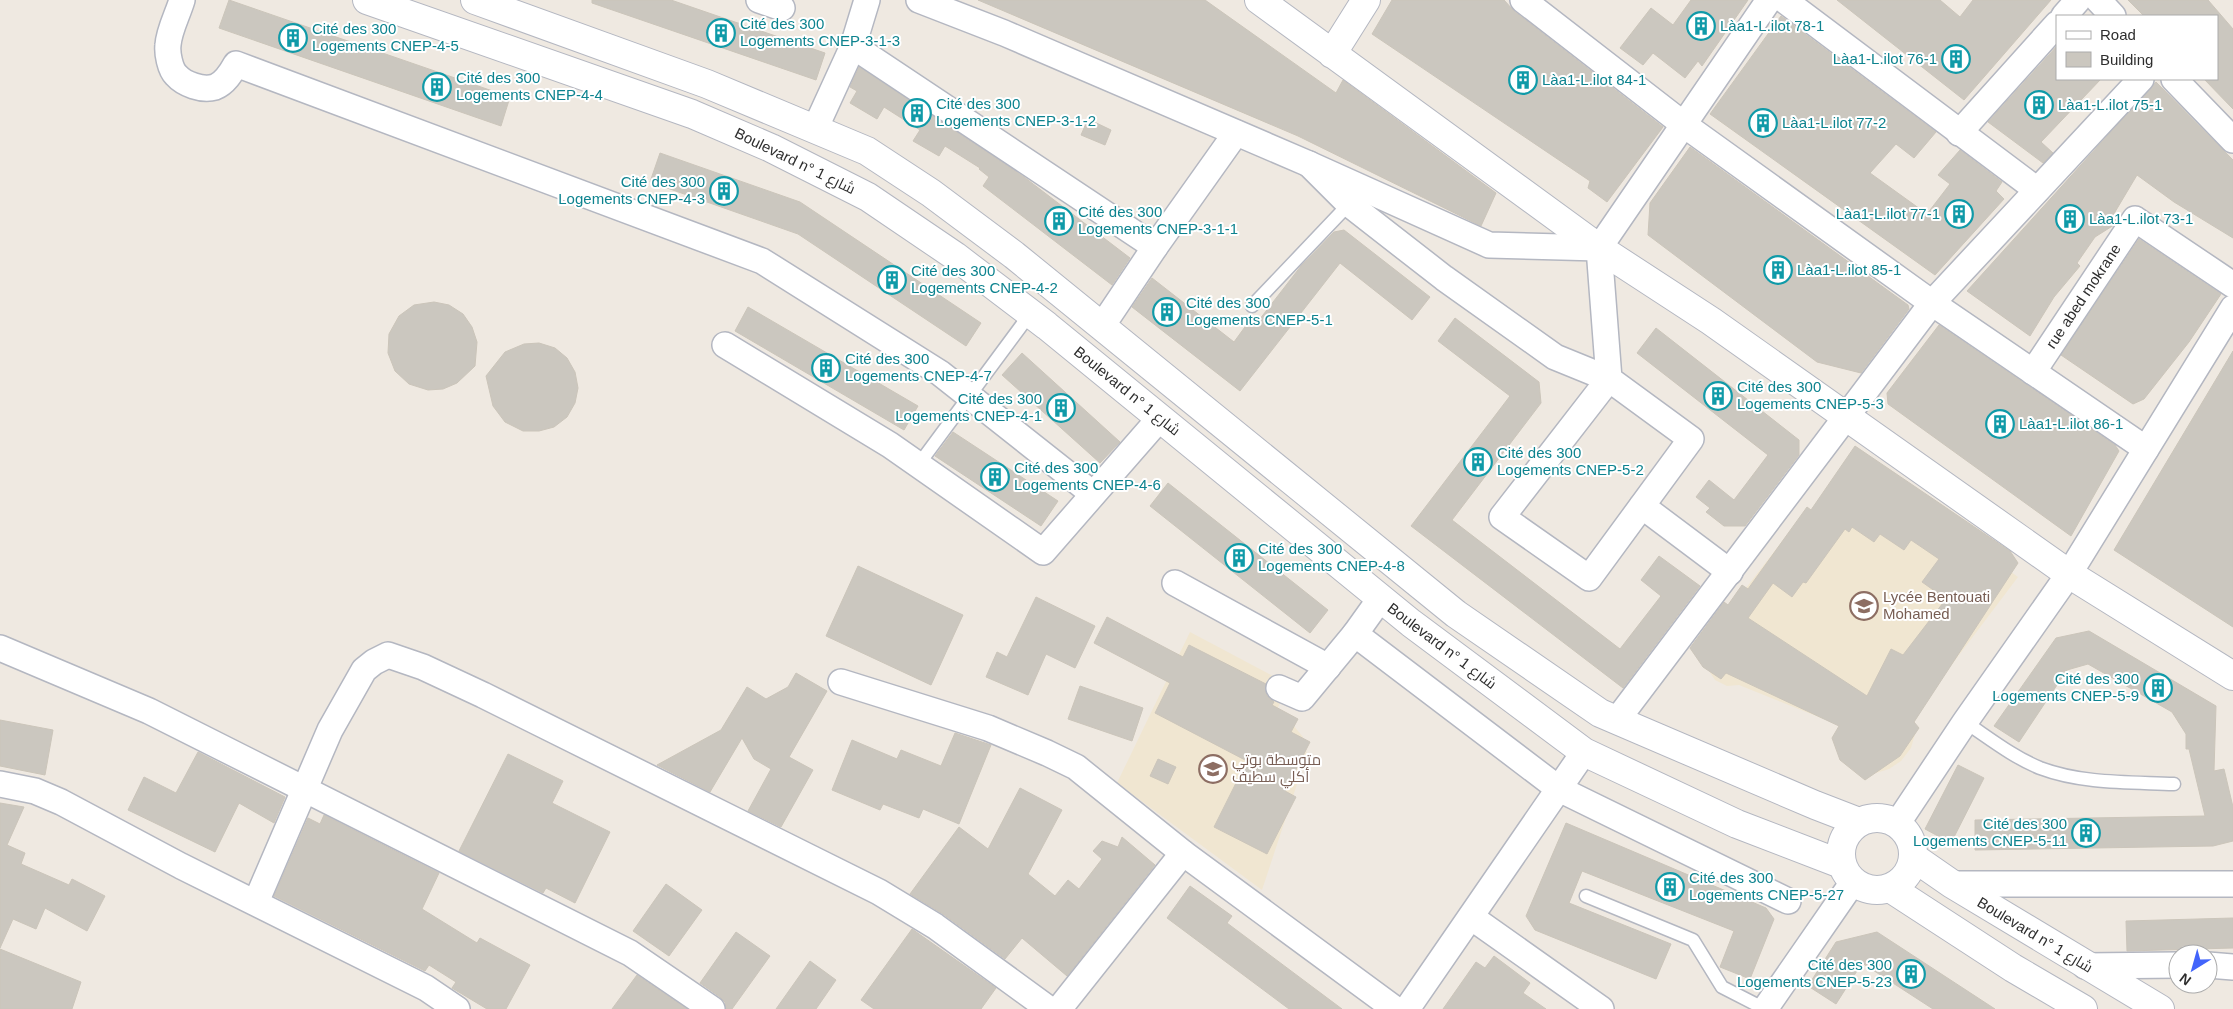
<svg xmlns="http://www.w3.org/2000/svg" width="2233" height="1009" font-family="Arial,Cairo,sans-serif">
<rect width="100%" height="100%" fill="#efe9e1"/>
<path fill="#f0e6d1" d="M1859 460 2018 577 1913 716 1915 734 1911 748 1901 761 1889 769 1876 773H1863L1851 730 1739 685 1727 686 1715 680 1709 671V636L1797 522 1802 521Z
M1190 632 1288 684 1277 710 1288 719 1303 737 1307 754 1262 890 1117 783Z"/>
<path fill="#cbc7bf" stroke="#cbc5ba" fill-rule="evenodd" d="M229 0 510 97 501 126 219 28Z
M592 0H671L825 53 816 80 592 3Z
M978 0H1205L1336 93 1343 80 1496 193 1481 226 1298 136Z
M1392 0H1504L1514 11 1663 127 1607 202 1588 188 1590 181 1372 34Z
M1691 0H1748L1702 66 1698 61 1685 78 1653 53 1643 65 1620 48 1651 8 1673 25Z
M1837 0H1940L1960 17 1973 0H2051L1964 100Z
M2128 0H2208L2233 29V109L2204 79H2217V16H2144Z
M1781 16 1936 132 1914 158 1896 144 1870 173 1927 214 1950 184 1938 175 1960 150 2002 182 1996 191 2004 199 1935 275 1710 114Z
M2057 46V79H2101L2041 142 2053 153 2043 163 1988 122Z
M859 67 1024 177 1130 258 1112 285 983 186 989 177 979 169 980 168 945 146 939 156 913 141 920 130 884 107 877 119 850 103 857 91 850 87Z
M2156 82 2233 160V238L2174 202 2137 175 2112 217 2117 220 2114 225 2095 237 2077 263 2080 266 2054 297 2030 336 1967 291Z
M1088 119 1111 130 1105 145 1081 135Z
M1690 147 1908 305 1909 309 1861 373 1817 362 1648 235 1650 203Z
M660 153 800 202 981 323 966 346 798 234 650 182Z
M1344 230 1430 297 1412 320 1340 263 1240 391 1132 307 1152 278 1234 342 1250 320 1256 324 1301 266 1334 232Z
M2139 239 2221 294 2189 342 2144 399 2133 404 2061 355Z
M434 302 449 305 463 314 472 327 477 342 475 366 457 383 443 389 428 390 409 384 395 371 388 353 389 334 399 316 414 305Z
M748 307 918 406 904 430 735 331Z
M1455 318 1539 382 1541 403 1452 520 1620 649 1661 596 1641 580 1659 556 1700 586 1623 688 1411 526 1510 396 1438 341Z
M1939 325 2115 445 2119 451 2071 536 1888 404 1887 393Z
M1656 328 1799 440V455L1745 526H1724L1706 512 1710 508 1696 497 1709 480 1734 500 1768 455 1637 353Z
M539 343 555 348 567 358 575 372 578 388 575 403 567 417 554 427 539 431H523L505 422 493 406 486 376 505 352 524 344Z
M2233 351V627L2114 550Z
M1022 353 1120 442 1100 463 1002 375Z
M953 432 1058 501 1041 526 935 456Z
M1855 446 2010 551 2018 563 1914 722 1919 728 1900 756 1865 780 1840 760 1832 738 1839 726 1726 673 1721 679 1703 667 1690 648 1724 602 1728 605 1742 585 1748 589 1807 507 1811 510ZM1852 527 1874 542 1880 534 1904 550 1911 540 1939 559 1922 582 1946 599 1903 655 1891 649 1867 696 1748 618 1773 583 1792 597 1803 582 1806 583 1845 529 1849 532Z
M1168 483 1328 610 1310 633 1150 506Z
M858 566 963 615 931 685 826 636Z
M1036 597 1095 626 1075 668 1046 654 1028 695 986 677 997 652 1007 657Z
M1107 617 1183 657 1189 645 1266 684 1267 696 1274 702 1272 705 1298 719 1291 732 1310 742 1285 791 1296 797 1267 854 1214 827 1247 761 1155 713 1170 683 1094 643Z
M2089 631 2216 706 2214 771 2224 769 2233 807V841L2213 846 1975 850V820L2205 816 2189 749H2186V734L2172 712 2088 664 2067 670 2019 742 1994 726 2056 638Z
M796 673 827 691 789 757 813 770 781 827 748 811 771 769 754 759 742 738 710 792 657 765 721 730 747 687 766 699 788 687Z
M1080 686 1143 708 1132 741 1068 719Z
M0 720 53 730 45 775 0 766Z
M955 733 991 745 959 824 923 809 919 818 883 804 880 810 832 790 852 740 897 759 901 750 941 766Z
M198 752 285 797 274 823 239 803 215 852 128 810 144 777 176 793Z
M508 754 563 781 552 803 610 832 575 903 546 888 543 893 459 851Z
M1158 759 1176 767 1168 784 1150 776Z
M1958 765 1984 778 1951 843 1925 829Z
M1020 788 1062 810 1028 874 1055 896 1068 880 1079 889 1102 859 1093 851 1102 841 1118 847 1122 837 1155 865 1067 976 1022 938 1005 959 943 914 910 894 959 827 988 849Z
M0 803 24 807 7 845 25 853 21 864 69 885 72 879 105 896 87 931 45 908 36 929 13 919 0 948Z
M324 815 439 873 422 909 477 943 480 938 530 965 506 1009H487L452 988 456 982 429 965 425 971 274 896 308 818 320 824Z
M1566 823 1766 908 1774 919 1750 979 1720 967 1734 931 1582 871 1569 903 1671 944 1656 979 1535 930 1526 916Z
M666 884 702 910 669 956 633 931Z
M1190 886 1232 916 1227 923 1342 1009H1289L1167 918Z
M2233 918V948L2127 951 2126 921Z
M912 929 996 988 981 1009H874L861 1000Z
M736 932 770 956 732 1009H726L725 1002 720 997 700 983Z
M1877 932 1995 1009H1933L1862 963 1836 1004 1808 986 1836 942Z
M0 949 81 982 72 1009H0Z
M1494 956 1530 983 1523 993 1546 1009H1443L1476 962 1485 968Z
M810 961 836 980 816 1009H776Z
M637 975 687 1009H612Z"/>
<g fill="none" stroke-linecap="round" stroke-linejoin="round">
<defs>
<path id="service" d="M1252 306 1349 204
M919 464 1030 314
M1965 722C1989 738 2013 757 2040 768 2082 784 2130 782 2174 784
M1586 896 1693 940 1722 987 1765 1009"/>
<g id="minor">
<path d="M182 0C178 14 169 30 168 45 167 53 170 69 176 75 184 84 202 91 215 87 225 83 231 73 236 64L762 261 940 373 1093 494"/>
<path d="M759 0 782 8"/>
<path d="M867 0 853 46 1155 247 1236 133"/>
<path d="M919 0 1004 33 1309 164 1489 245 1599 248"/>
<path d="M1523 0 1683 124 1932 303 2146 449"/>
<path d="M1784 0 2037 190"/>
<path d="M2098 0 2113 16"/>
<path d="M2064 16 2078 0"/>
<path d="M2174 79 2233 140"/>
<path d="M815 129 853 46"/>
<path d="M1959 133 2057 24"/>
<path d="M1309 164 1349 204 1444 278 1555 357 1609 379 1691 439 1589 578 1502 517 1609 379 1599 248 1769 0"/>
<path d="M1102 326 1155 247"/>
<path d="M725 345 890 445 1043 552 1160 418"/>
<path id="s1" d="M2033 372 2135 219 2233 285"/>
<path d="M1642 506 1730 572"/>
<path d="M1175 583 1328 667"/>
<path d="M1355 634 1380 599"/>
<path d="M0 648 149 711 630 953 712 1009"/>
<path d="M841 682 988 728 1047 753 1076 767 1183 853 1395 1009"/>
<path d="M1279 688 1302 698 1355 634 1559 789 1788 901"/>
<path d="M1617 720 1932 303 2141 79"/>
<path d="M0 784 35 791 61 802 181 866 426 988 457 1009"/>
<path d="M1897 824 1965 722 2069 574 2233 308"/>
<path d="M1952 884H2233"/>
<path d="M256 902 330 730 364 670 374 662 388 655 423 667 483 695 879 892 935 926 1049 1009"/>
<path d="M1471 917 1601 1009"/>
<path d="M2208 965 2233 967"/>
<path d="M2085 966 2178 965"/>
<path d="M1059 1009 1183 853"/>
<path d="M1407 1009 1584 752"/>
<path d="M1765 1009 1853 882"/>
</g>
<path id="tertiary" d="M1259 0 1599 248 1711 321 2069 574 2233 676
M1332 54 1366 0"/>
<path id="secondary" d="M367 0 692 114 771 148 868 197 955 256 1047 326 1411 623 1584 752 1737 824 1841 864
M475 0 707 84 867 151 931 193 1014 255 1456 614 1600 713 1815 805 1859 822
M1841 854a36 36 0 1 1 72 0a36 36 0 1 1-72 0Z
M1913 857 1952 884 2160 1009
M1890 888 2013 968 2083 1009"/>
</defs>
<use href="#service" stroke="#b4b7c1" stroke-width="15"/>
<use href="#minor" stroke="#b4b7c1" stroke-width="28"/>
<use href="#tertiary" stroke="#b4b7c1" stroke-width="30"/>
<use href="#secondary" stroke="#b4b7c1" stroke-width="30"/>
<use href="#service" stroke="#fff" stroke-width="12"/>
<use href="#minor" stroke="#fff" stroke-width="25"/>
<use href="#tertiary" stroke="#fff" stroke-width="28"/>
<use href="#secondary" stroke="#fff" stroke-width="28"/>
</g>
<defs>
<symbol id="building-ring" viewBox="-11 -11 22 22"><circle r="9.5" fill="#fff" stroke="#0f9aa8" stroke-width="1.5"/><path d="M-4-6H4V6H1V3H-1V6H-4ZM-2.5-4.3h1.7v1.8h-1.7ZM.8-4.3h1.7v1.8H.8ZM-2.5-1h1.7V.8h-1.7ZM.8-1h1.7V.8H.8Z" fill="#0f9aa8"/></symbol>
<symbol id="school-ring" viewBox="-11 -11 22 22"><circle r="9.5" fill="#fff" stroke="#8d6e63" stroke-width="1.5"/><path d="M0-5L7-2L0 1L-7-2ZM-4 1L0 2.5L4 1V4Q0 6-4 4Z" fill="#8d6e63"/></symbol>
</defs>
<g fill-rule="evenodd">
<use href="#building-ring" x="1685" y="10" width="32" height="32"/>
<use href="#building-ring" x="705" y="17" width="32" height="32"/>
<use href="#building-ring" x="277" y="22" width="32" height="32"/>
<use href="#building-ring" x="1940" y="43" width="32" height="32"/>
<use href="#building-ring" x="1507" y="64" width="32" height="32"/>
<use href="#building-ring" x="421" y="71" width="32" height="32"/>
<use href="#building-ring" x="2023" y="89" width="32" height="32"/>
<use href="#building-ring" x="901" y="97" width="32" height="32"/>
<use href="#building-ring" x="1747" y="107" width="32" height="32"/>
<use href="#building-ring" x="708" y="175" width="32" height="32"/>
<use href="#building-ring" x="1943" y="198" width="32" height="32"/>
<use href="#building-ring" x="2054" y="203" width="32" height="32"/>
<use href="#building-ring" x="1043" y="205" width="32" height="32"/>
<use href="#building-ring" x="1762" y="254" width="32" height="32"/>
<use href="#building-ring" x="876" y="264" width="32" height="32"/>
<use href="#building-ring" x="1151" y="296" width="32" height="32"/>
<use href="#building-ring" x="810" y="352" width="32" height="32"/>
<use href="#building-ring" x="1702" y="380" width="32" height="32"/>
<use href="#building-ring" x="1045" y="392" width="32" height="32"/>
<use href="#building-ring" x="1984" y="408" width="32" height="32"/>
<use href="#building-ring" x="1462" y="446" width="32" height="32"/>
<use href="#building-ring" x="979" y="461" width="32" height="32"/>
<use href="#building-ring" x="1223" y="542" width="32" height="32"/>
<use href="#school-ring" x="1848" y="590" width="32" height="32"/>
<use href="#building-ring" x="2142" y="672" width="32" height="32"/>
<use href="#school-ring" x="1197" y="753" width="32" height="32"/>
<use href="#building-ring" x="2070" y="817" width="32" height="32"/>
<use href="#building-ring" x="1654" y="871" width="32" height="32"/>
<use href="#building-ring" x="1895" y="958" width="32" height="32"/>
</g>
<g text-anchor="middle" stroke-width="4" stroke-linejoin="round" paint-order="stroke">
<g font-size="15" fill="#0d838f" stroke="#fff" text-anchor="start">
<text x="740" y="29">Cité des 300<tspan x="740" dy="17">Logements CNEP-3-1-3</tspan></text>
<text x="1720" y="31">Làa1-L.ilot 78-1</text>
<text x="312" y="34">Cité des 300<tspan x="312" dy="17">Logements CNEP-4-5</tspan></text>
<text x="1937" y="64" text-anchor="end">Làa1-L.ilot 76-1</text>
<text x="456" y="83">Cité des 300<tspan x="456" dy="17">Logements CNEP-4-4</tspan></text>
<text x="1542" y="85">Làa1-L.ilot 84-1</text>
<text x="936" y="109">Cité des 300<tspan x="936" dy="17">Logements CNEP-3-1-2</tspan></text>
<text x="2058" y="110">Làa1-L.ilot 75-1</text>
<text x="1782" y="128">Làa1-L.ilot 77-2</text>
<text x="705" y="187" text-anchor="end">Cité des 300<tspan x="705" dy="17">Logements CNEP-4-3</tspan></text>
<text x="1078" y="217">Cité des 300<tspan x="1078" dy="17">Logements CNEP-3-1-1</tspan></text>
<text x="1940" y="219" text-anchor="end">Làa1-L.ilot 77-1</text>
<text x="2089" y="224">Làa1-L.ilot 73-1</text>
<text x="1797" y="275">Làa1-L.ilot 85-1</text>
<text x="911" y="276">Cité des 300<tspan x="911" dy="17">Logements CNEP-4-2</tspan></text>
<text x="1186" y="308">Cité des 300<tspan x="1186" dy="17">Logements CNEP-5-1</tspan></text>
<text x="845" y="364">Cité des 300<tspan x="845" dy="17">Logements CNEP-4-7</tspan></text>
<text x="1737" y="392">Cité des 300<tspan x="1737" dy="17">Logements CNEP-5-3</tspan></text>
<text x="1042" y="404" text-anchor="end">Cité des 300<tspan x="1042" dy="17">Logements CNEP-4-1</tspan></text>
<text x="2019" y="429">Làa1-L.ilot 86-1</text>
<text x="1497" y="458">Cité des 300<tspan x="1497" dy="17">Logements CNEP-5-2</tspan></text>
<text x="1014" y="473">Cité des 300<tspan x="1014" dy="17">Logements CNEP-4-6</tspan></text>
<text x="1258" y="554">Cité des 300<tspan x="1258" dy="17">Logements CNEP-4-8</tspan></text>
<text x="2139" y="684" text-anchor="end">Cité des 300<tspan x="2139" dy="17">Logements CNEP-5-9</tspan></text>
<text x="2067" y="829" text-anchor="end">Cité des 300<tspan x="2067" dy="17">Logements CNEP-5-11</tspan></text>
<text x="1689" y="883">Cité des 300<tspan x="1689" dy="17">Logements CNEP-5-27</tspan></text>
<text x="1892" y="970" text-anchor="end">Cité des 300<tspan x="1892" dy="17">Logements CNEP-5-23</tspan></text>
</g>
<g font-size="15" fill="#2e2e2e" stroke="#fff">
<text transform="translate(795 161) rotate(26)" y="5">Boulevard n° شارع 1</text>
<text dy="5" stroke="none"><textPath href="#s1" startOffset="91">rue abed mokrane</textPath></text>
<text transform="translate(1127 391) rotate(39)" y="5">Boulevard n° شارع 1</text>
<text transform="translate(1442 646) rotate(37)" y="5">Boulevard n° شارع 1</text>
<text transform="translate(2035 935) rotate(31)" y="5">Boulevard n° شارع 1</text>
</g>
<g font-size="15" fill="#785e54" stroke="#fff" text-anchor="start">
<text x="1883" y="602">Lycée Bentouati<tspan x="1883" dy="17">Mohamed</tspan></text>
<text x="1232" y="765">متوسطة بوتي<tspan x="1232" dy="17">أكلي سطيف</tspan></text>
</g>
</g>
<rect x="2056" y="15" width="162" height="65" fill="#ffffff" stroke="#ababab"/>
<rect x="2066" y="31" width="25" height="8" fill="#ffffff" stroke="#ababab"/>
<text x="2100" y="40" font-size="15" fill="#2e2e2e">Road</text>
<rect x="2066" y="52" width="25" height="15" fill="#cbc7bf" stroke="#ababab"/>
<text x="2100" y="65" font-size="15" fill="#2e2e2e">Building</text>
<g transform="translate(2193 969) rotate(217)"><circle r="24" fill="#ffffff" stroke="#ababab"/>
<path d="M0-4L9 19L0 12L-9 19Z" fill="#4264fb"/>
<text y="-8" font-size="14" font-weight="bold" text-anchor="middle" fill="#2e2e2e">N</text>
</g>
</svg>
